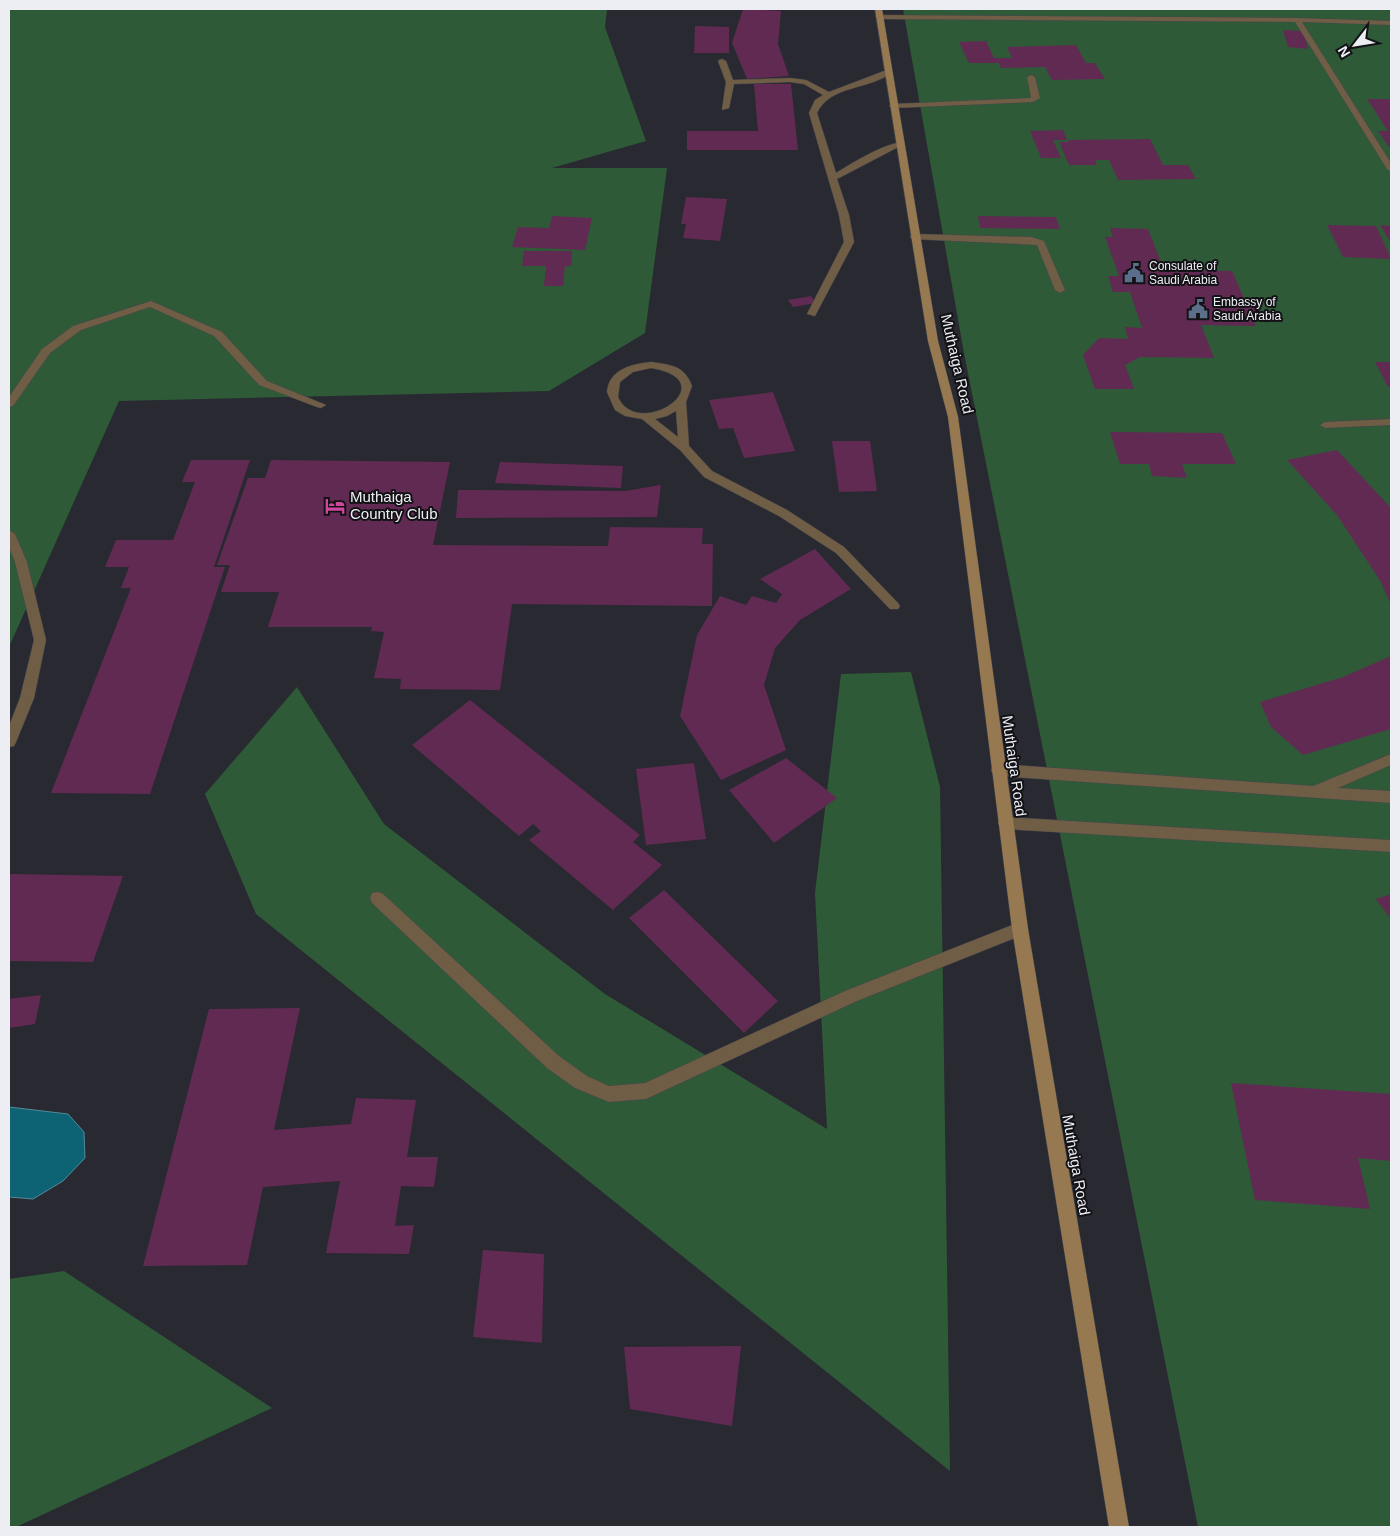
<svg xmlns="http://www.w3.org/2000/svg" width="1400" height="1536" font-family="Arial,sans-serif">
<rect width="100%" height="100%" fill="#292931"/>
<path fill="#2f5a38" d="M9 9H607L605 27 646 141 552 168H667L645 333 549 391 119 401 9 647Z
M903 9H1391V1527H1198L964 353Z
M911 672 940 787 950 1471 256 914 205 794 297 687 384 824 605 994 827 1129 815 893 841 674Z
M64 1271 272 1408 16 1527H9V1279Z"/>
<path fill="#0d6273" stroke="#508c99" d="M9 1107 68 1114 84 1132 85 1158 63 1181 33 1199 9 1197Z"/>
<path fill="#612a52" d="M743 9 781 11 778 44 789 76 747 79 732 43Z
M695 26 729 27V53H694Z
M1283 30 1303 31 1308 49 1288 47Z
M986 41 994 58H1012L1007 47 1076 45 1086 63H1095L1105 79 1052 80 1045 67 1001 68 999 63H969L959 42Z
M754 84H791L798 150H687V131H758Z
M1367 99H1391V150L1378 131H1388Z
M1063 130 1067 140H1053L1061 158H1041L1030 131Z
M1150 139 1163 165H1188L1196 179 1118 180 1109 160H1095L1097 165H1069L1059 142H1069L1068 140Z
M686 197 727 199 720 241 683 238 686 224H681Z
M552 216 592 218 585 250 512 247 518 227 549 228Z
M978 216 1056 217 1060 229 980 228Z
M1327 225 1376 226 1391 259 1343 257Z
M1380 225 1391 226V240H1389Z
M1110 228 1148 229 1164 270 1232 271 1248 307H1258L1261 312H1250L1256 326 1201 325 1214 358 1140 357 1125 365 1134 389H1095L1083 355 1099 338 1128 339 1125 327 1142 328 1130 292H1113L1108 276H1119L1105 237H1113Z
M524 251H572L571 266H565L563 286H544L546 266H522Z
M811 296 816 303 793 307 788 300Z
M1375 362H1391V387H1388Z
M773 392 795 451 744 458 733 428 719 429 709 400Z
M1110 432 1222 433 1236 464H1182L1187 478 1152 476 1149 464H1120Z
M832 441H870L877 491 839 492Z
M1337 450 1391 508V605L1381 582 1337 515 1287 460Z
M191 460H250L214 567H225L150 794 51 793 131 588H121L129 567H105L116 540H173L195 482H182Z
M271 460 450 462 433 545 608 546 610 527 703 528 702 544H713L712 606 512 604 500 690 400 689 401 679 374 678 384 632 371 631 372 627H268L279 592H221L230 565H217L248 478H265Z
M500 462 623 466 621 488 495 483Z
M661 485 657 517 456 518 458 490 625 491Z
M815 549 851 589 800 620 775 648 764 685 786 750 721 780 680 716 697 635 720 596 746 605 752 596 776 603 782 594 760 579Z
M1391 656V729L1303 755 1271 727 1260 702 1343 677Z
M470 700 640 835 633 842 662 865 613 910 529 840 541 831 533 824 519 836 412 745Z
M786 758 837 798 774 843 729 790Z
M694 763 706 839 646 845 636 769Z
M9 874 123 876 93 962 9 961Z
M664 890 778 1001 744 1033 629 918Z
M1391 894V919L1376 899Z
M41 995 35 1024 9 1028V999Z
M300 1008 274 1130 351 1124 356 1098 416 1100 407 1157H438L434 1187 401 1186 395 1226 414 1225 409 1254 326 1253 340 1181 263 1187 247 1265 143 1266 209 1009Z
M1231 1083 1391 1094V1161L1358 1158 1370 1209 1255 1200Z
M483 1250 544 1254 542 1343 473 1337Z
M741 1346 732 1426 630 1409 624 1347Z"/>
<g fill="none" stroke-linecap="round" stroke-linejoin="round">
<defs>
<path id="service" d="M722 59 726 61 733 80 790 78 806 80 829 92 884 71 891 73C869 90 830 85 817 113L836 173C847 166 894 137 904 144L837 179 849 215 854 242 815 316 807 314 844 242 839 215 809 113 815 100 823 95 804 84 790 82 734 84 729 108 722 110 726 82 718 61Z
M1031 75 1035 77 1040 98 1033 102 893 108 889 106 893 104 1031 98 1027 77Z
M915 234 1031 237 1044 241 1065 290 1060 293 1055 290 1037 245 912 239 910 237Z
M151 301 222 332 267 381 326 405 321 408 317 407 259 385 214 336 150 307 81 330 50 353 13 406 9 407V397L42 349 73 326Z
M651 362C671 365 684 365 692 386L686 402 689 446 712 471 787 510 844 547 898 603 900 606 898 609H890L836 553 779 516 704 477 680 450 642 419 625 416 615 410 607 392C609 369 632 364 651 362ZM651 368C728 381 638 442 618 397L620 382 633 372ZM676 411 678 437 655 419 667 416Z
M9 530 15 534 27 562 46 640 34 698 16 742 14 746 9 747V726L20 698 34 640 15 562 9 547Z
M1391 754V765L1338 788 1391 791V803L998 776 993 774 991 770 993 766 998 764 1313 786Z
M377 892 382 893 559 1056 587 1076 609 1086 645 1083 845 991 1020 922 1025 924 1028 929 1025 934 857 1001 646 1099 609 1102 575 1088 547 1068 372 903 370 898 372 893Z"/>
<path id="minor" d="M877 15 1297 18 1391 21V25L1302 22 1391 163V172L1387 169 1295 22 880 19 876 17Z
M1391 419V425L1325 428 1320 425 1325 422Z
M1005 817 1391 840V852L1005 829 1000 827 998 823 1000 819Z"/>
<path id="secondary" d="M875 9H882L938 341 958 417 1028 929 1129 1527H1109L1012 929 948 417 928 341Z"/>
</defs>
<use href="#service" stroke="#44454c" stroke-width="1"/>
<use href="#minor" stroke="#44454c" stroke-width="1"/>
<use href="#secondary" stroke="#44454c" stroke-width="1"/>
<use href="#service" fill="#705d45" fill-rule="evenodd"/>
<use href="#minor" fill="#705d45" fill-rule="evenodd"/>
<use href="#secondary" fill="#977951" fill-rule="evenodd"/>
</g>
<defs>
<symbol id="civic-bare" viewBox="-9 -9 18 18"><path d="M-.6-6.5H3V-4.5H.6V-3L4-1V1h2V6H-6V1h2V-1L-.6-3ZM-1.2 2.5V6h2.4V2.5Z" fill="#5c6f8a" stroke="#121216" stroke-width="2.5" paint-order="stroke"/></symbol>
<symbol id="hotel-bare" viewBox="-9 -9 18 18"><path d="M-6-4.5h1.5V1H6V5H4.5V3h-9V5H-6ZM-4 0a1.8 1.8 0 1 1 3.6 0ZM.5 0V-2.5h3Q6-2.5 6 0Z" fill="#d1479c" stroke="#121216" stroke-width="2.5" paint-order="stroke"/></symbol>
</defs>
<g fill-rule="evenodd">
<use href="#civic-bare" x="1120" y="259" width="28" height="28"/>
<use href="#civic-bare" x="1184" y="295" width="28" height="28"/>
<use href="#hotel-bare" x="321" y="492" width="28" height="28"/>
</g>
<g text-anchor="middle" stroke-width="4" stroke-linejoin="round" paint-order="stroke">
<g font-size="12" fill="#edeef3" stroke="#121216" text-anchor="start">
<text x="1149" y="270">Consulate of<tspan x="1149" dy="14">Saudi Arabia</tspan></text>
<text x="1213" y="306">Embassy of<tspan x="1213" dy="14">Saudi Arabia</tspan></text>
</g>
<g font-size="15" fill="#edeef3" stroke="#121216">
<text transform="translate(957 364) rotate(77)" y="5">Muthaiga Road</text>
<text transform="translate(1014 766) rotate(82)" y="5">Muthaiga Road</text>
<text transform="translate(1076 1165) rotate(80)" y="5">Muthaiga Road</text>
</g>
<g font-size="15" fill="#edeef3" stroke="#121216" text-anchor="start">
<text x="350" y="502">Muthaiga<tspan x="350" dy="17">Country Club</tspan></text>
</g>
</g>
<rect width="1400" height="1536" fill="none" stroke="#edeef3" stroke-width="20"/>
<g transform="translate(1355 45) rotate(239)" stroke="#121216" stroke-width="4" paint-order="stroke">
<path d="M0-4L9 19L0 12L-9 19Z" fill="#edeef3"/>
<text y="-8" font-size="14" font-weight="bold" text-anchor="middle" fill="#edeef3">N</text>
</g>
</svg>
